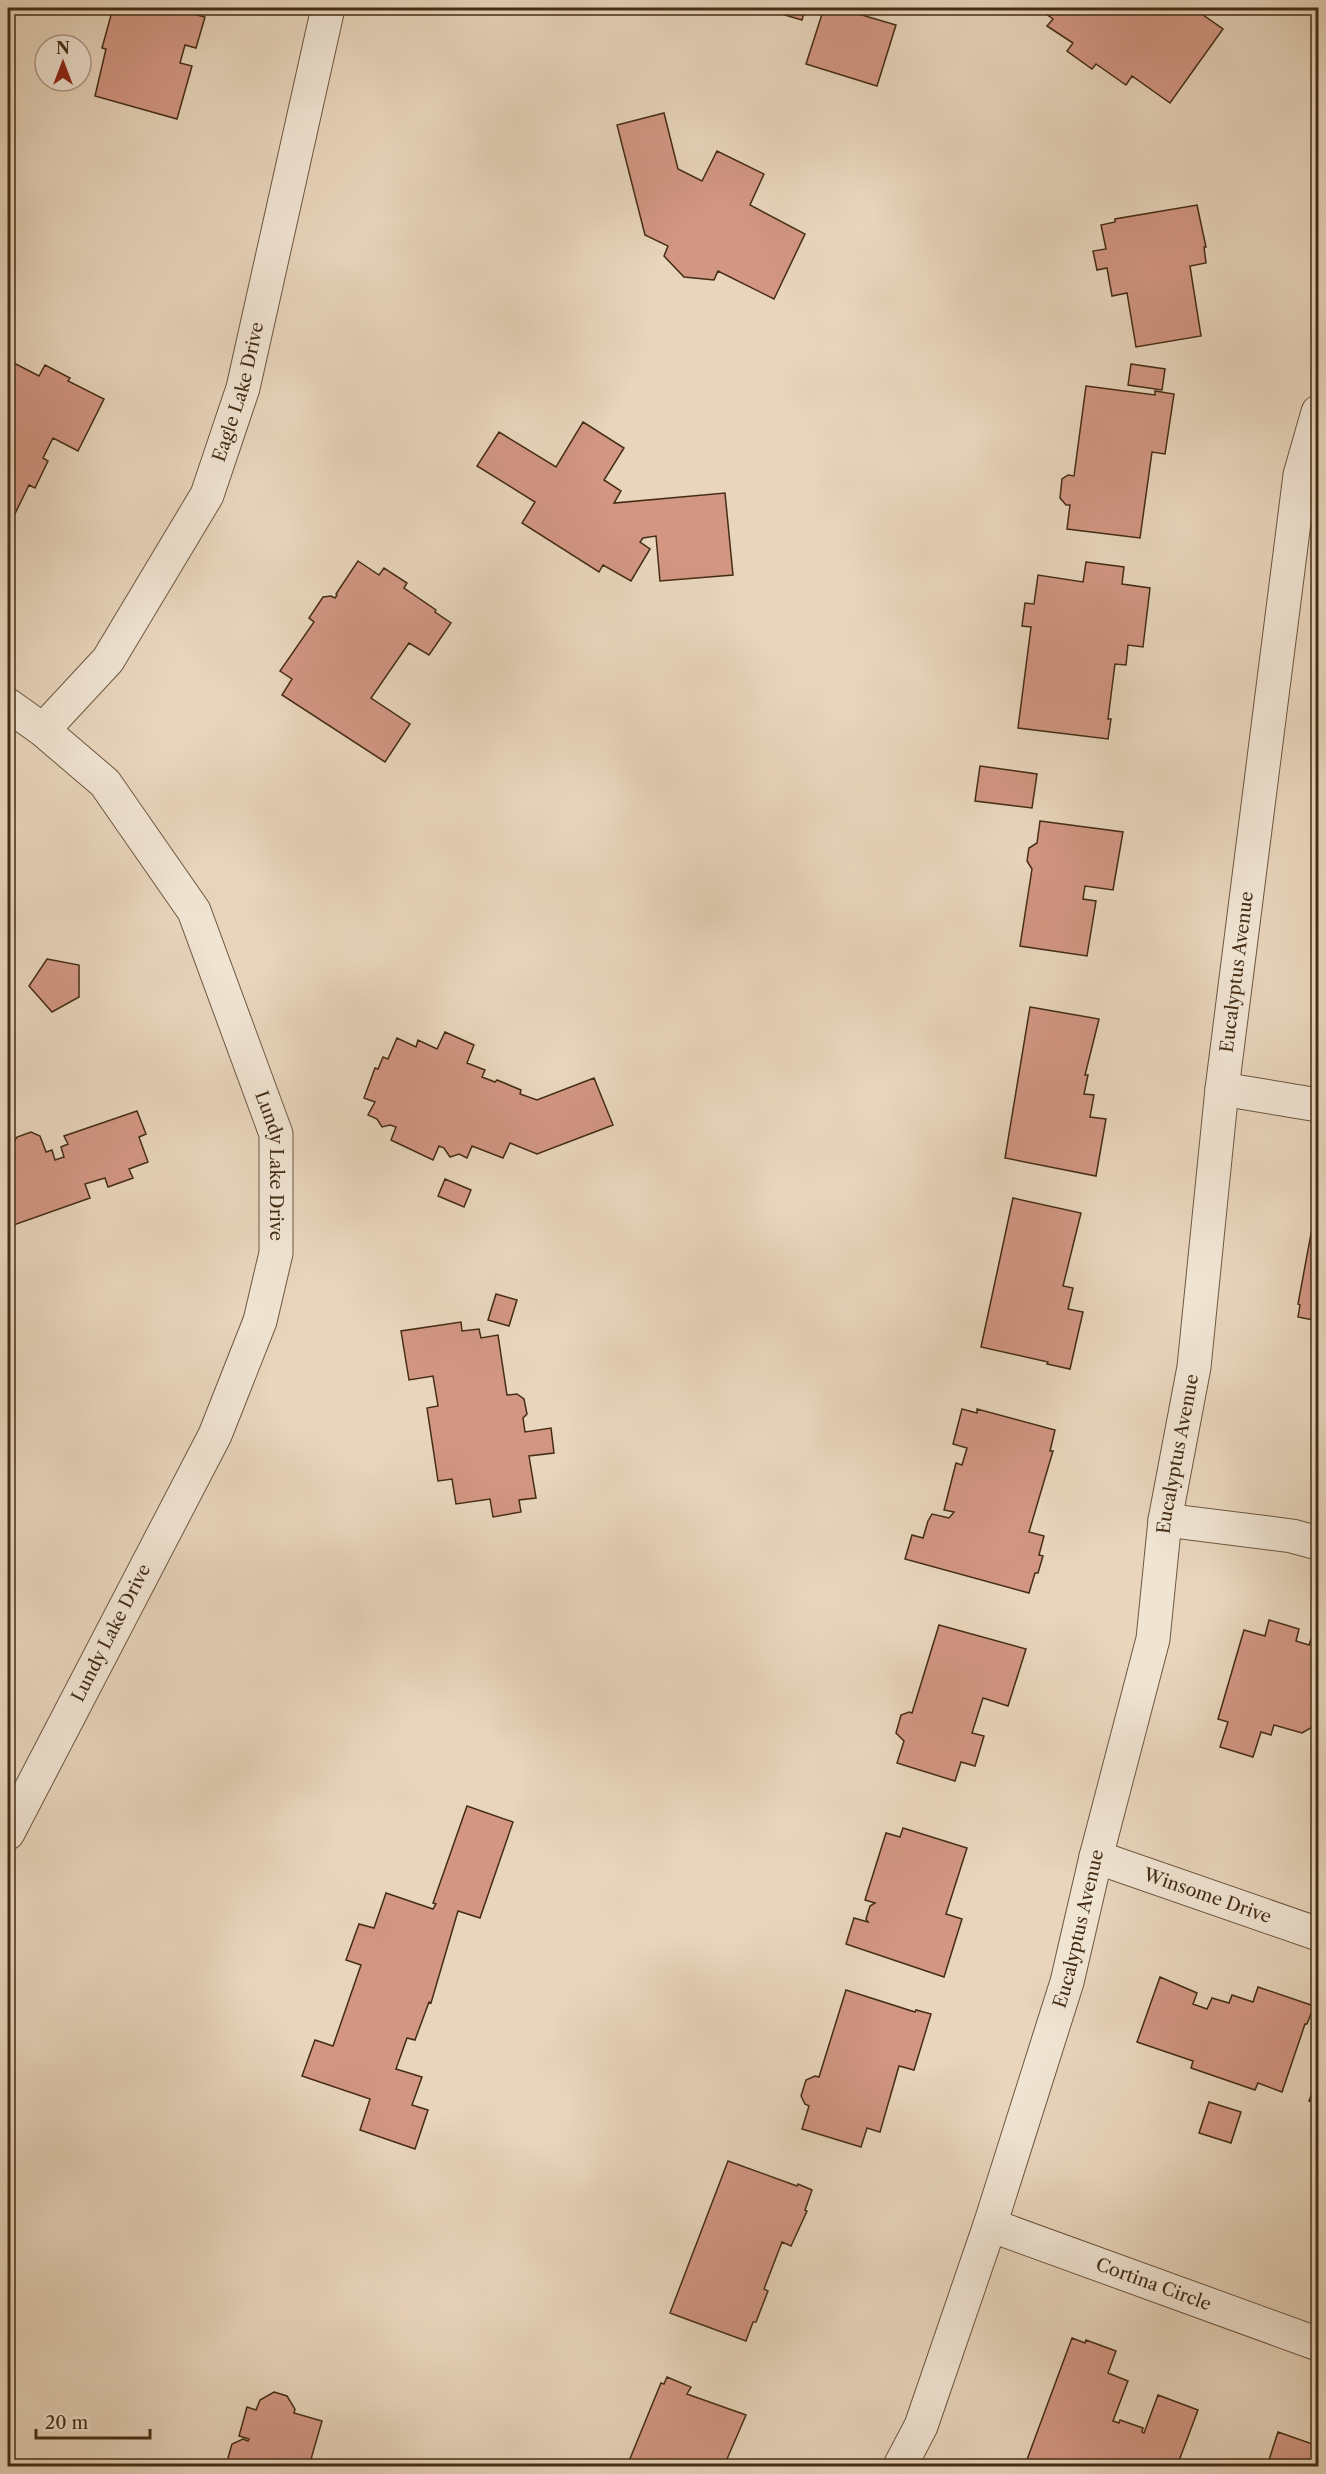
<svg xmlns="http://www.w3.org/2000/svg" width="1326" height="2474" font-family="'Libre Caslon Text',serif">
<rect width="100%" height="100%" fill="#e8d5bc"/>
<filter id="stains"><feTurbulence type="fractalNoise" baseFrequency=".00333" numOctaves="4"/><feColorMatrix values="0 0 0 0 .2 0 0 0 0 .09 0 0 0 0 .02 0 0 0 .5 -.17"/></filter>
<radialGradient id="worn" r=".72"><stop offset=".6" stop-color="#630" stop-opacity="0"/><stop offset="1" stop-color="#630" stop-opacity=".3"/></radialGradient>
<path fill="#d29683" stroke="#442d14" stroke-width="1.5" d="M113 8H195L193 14 205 17 196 48 185 45 180 63 192 66 177 119 95 96 106 49 102 48Z
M761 8H820L819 12 805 9 802 20Z
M824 8H838L896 25 877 86 806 64Z
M1049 8H1193L1223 29 1170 103 1132 76 1126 85 1096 64 1092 69 1067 51 1073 43 1047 26 1053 19 1045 13Z
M664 113 678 169 702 181 717 151 764 174 750 205 805 234 774 299 718 271 714 280 684 277 664 256 668 246 645 235 617 125Z
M1197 205 1206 247H1204L1206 263 1190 266 1201 336 1136 347 1127 293 1112 296 1107 268 1097 270 1093 251 1106 249 1101 225 1115 222V219Z
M8 360 39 376 45 365 70 378 68 381 104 399 78 451 53 438 43 458 48 461 35 488 29 485 8 528Z
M1131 364 1165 369 1162 390 1128 385Z
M1086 386 1155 395V391L1174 394 1165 454 1152 452 1140 538 1067 529 1070 505H1066L1060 498 1062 479 1068 475 1074 476Z
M583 422 624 448 604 480 621 491 614 503 725 493 733 575 660 581 656 536 643 538 640 542 650 549 631 581 603 565 599 572 522 523 535 502 477 466 499 432 556 467Z
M358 561 379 575 384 568 407 583 404 588 436 610 435 612 451 623 429 655 409 643 371 698 410 724 385 762 282 695 292 679 280 671 314 622 309 618 323 597 331 596 335 598 337 595 336 594Z
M1086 562 1124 567 1122 584 1150 588 1143 647 1128 645 1126 665 1115 664 1108 719H1111L1108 739 1018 728 1031 627 1022 626 1025 603 1034 604 1038 575 1083 582Z
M980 766 1037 774 1032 808 975 801Z
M1040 821 1123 832 1113 890 1085 886 1083 899 1096 901 1087 956 1020 946 1032 869 1027 861 1029 848 1037 843Z
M47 959 79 965V997L52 1012 29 986Z
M1030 1007 1099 1019 1085 1075H1088L1084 1094 1094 1095 1090 1117 1106 1119 1096 1176 1005 1158Z
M445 1032 474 1045 467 1063 485 1070 482 1077 495 1082 497 1080 521 1090 520 1094 537 1100 594 1078 613 1125 537 1154 510 1143 503 1158 472 1146 467 1158 459 1154 450 1157 444 1148 439 1146 433 1160 391 1140 396 1127 390 1125 382 1127 377 1119 368 1115 375 1102 364 1098 375 1068 378 1069 383 1057 388 1059 397 1038 416 1047 418 1040 437 1049Z
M137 1111 146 1134 139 1137 148 1162 129 1169 133 1178 108 1187 105 1178 85 1184 90 1198 8 1227V1160L15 1157 11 1146 17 1137 31 1132 40 1136 46 1152 52 1150 55 1160 64 1157 61 1147 68 1144 64 1136Z
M445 1179 471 1190 464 1207 438 1196Z
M1013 1198 1081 1213 1063 1286 1073 1288 1068 1309 1083 1312 1070 1369 1047 1364 1048 1362 981 1347Z
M1313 1223 1318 1224V1321L1298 1317 1300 1305 1298 1304Z
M496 1294 517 1300 509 1326 488 1320Z
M461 1322 462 1331 479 1329 481 1338 498 1335 507 1395 517 1394 524 1399 527 1414 523 1418 525 1432 551 1428 554 1453 529 1456 536 1498 519 1500 521 1512 493 1517 490 1499 456 1504 452 1479 438 1481 427 1408 438 1406 433 1376 409 1380 401 1331Z
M962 1409 977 1413V1409L1055 1430 1050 1451H1053L1029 1532 1044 1536 1039 1555 1043 1556 1038 1573H1035L1029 1593 905 1559 912 1535 923 1538 928 1521 932 1514 949 1518 954 1512 944 1510 956 1463 962 1465 967 1448 953 1444Z
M1269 1620 1299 1629 1296 1641 1309 1645 1313 1633 1318 1635V1727L1314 1726 1302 1733 1274 1725 1271 1735 1261 1732 1253 1757 1220 1747 1228 1722 1218 1719 1244 1630 1265 1636Z
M939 1625 1026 1649 1008 1706 983 1698 972 1733 984 1736 975 1766 961 1762 955 1781 897 1763 904 1741 896 1733 901 1715 909 1712 912 1713Z
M467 1806 513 1822 480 1918 458 1911 431 2003 429 2002 415 2040 407 2038 396 2069 422 2077 412 2105 428 2110 415 2149 360 2130 370 2099 302 2076 315 2040 333 2046 361 1965 346 1960 359 1924 374 1928 386 1893 433 1909 436 1904 433 1903Z
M903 1828 967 1848 946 1914 962 1919 944 1977 846 1944 854 1918 868 1922 866 1919 870 1906 875 1903 865 1900 886 1833 900 1837Z
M1160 1977 1197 1993 1193 2004 1207 2009 1212 1998 1229 2003 1232 1995 1253 2002 1258 1987 1314 2006 1307 2024H1305L1282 2092 1258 2083 1255 2090 1191 2068 1193 2061 1137 2042Z
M846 1990 915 2012 916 2010 931 2014 914 2070 899 2066 880 2132 867 2128 861 2147 802 2129 809 2106 805 2104 801 2096 806 2080 815 2076 819 2077Z
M1318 2077V2104L1309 2101Z
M1209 2102 1241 2112 1231 2143 1199 2133Z
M728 2161 797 2186 798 2184 812 2190 805 2210 807 2211 791 2246 782 2242 764 2289 768 2291 756 2322H753L746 2341 670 2313Z
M1072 2338 1085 2343 1086 2340 1116 2351 1108 2373 1128 2381 1113 2421 1119 2423 1120 2420 1143 2428 1142 2432 1144 2433 1158 2395 1198 2410 1177 2466H1028L1025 2465Z
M667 2377 691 2387 687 2394 746 2415 724 2466 707 2465V2466H627L661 2383 664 2384Z
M274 2392 287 2396 295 2409 294 2413 322 2421 311 2459 317 2461 315 2466H233L228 2458 232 2444 243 2439 248 2441 249 2439 239 2436 247 2407 256 2410 260 2400Z
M1278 2432 1318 2446V2466H1267Z"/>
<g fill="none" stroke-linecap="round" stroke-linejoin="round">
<defs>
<g id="minor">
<path id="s1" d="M8 705 43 730 105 783 194 911 276 1134V1253L260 1321 215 1435 8 1833"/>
<path id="s2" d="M43 730 108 660 207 495 243 388 328 8"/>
<path d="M1222 1089 1318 1105"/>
<path d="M1165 1520 1292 1536 1318 1543"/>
<path id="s3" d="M1096 1857 1318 1934"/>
<path id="s4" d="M990 2225 1318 2344"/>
<path id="s5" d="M900 2466 921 2426 990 2225 1067 1982 1096 1857 1153 1639 1165 1520 1194 1367 1222 1089 1300 475 1318 412"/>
</g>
</defs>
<use href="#minor" stroke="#6d573e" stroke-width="35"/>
<use href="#minor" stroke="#f0e4d3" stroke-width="33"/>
</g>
<g text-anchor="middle" stroke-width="4.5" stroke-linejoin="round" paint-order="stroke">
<g font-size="18" fill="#442d14" stroke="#f0e4d3">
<text dy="6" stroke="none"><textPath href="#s2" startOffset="396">Eagle Lake Drive</textPath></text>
<text dy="6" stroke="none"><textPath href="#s5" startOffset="1539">Eucalyptus Avenue</textPath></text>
<text dy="6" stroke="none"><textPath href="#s1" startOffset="549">Lundy Lake Drive</textPath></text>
<text dy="6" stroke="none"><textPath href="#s5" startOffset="1053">Eucalyptus Avenue</textPath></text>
<text transform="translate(111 1633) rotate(-63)" y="6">Lundy Lake Drive</text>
<text dy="6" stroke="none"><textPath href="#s3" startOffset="118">Winsome Drive</textPath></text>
<text dy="6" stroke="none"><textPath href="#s5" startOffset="567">Eucalyptus Avenue</textPath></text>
<text dy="6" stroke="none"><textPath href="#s4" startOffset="174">Cortina Circle</textPath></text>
</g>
</g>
<rect width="1326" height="2474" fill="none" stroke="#e8d5bc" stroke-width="30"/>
<rect x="9" y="9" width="1308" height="2456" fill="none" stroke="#442d14" stroke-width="3"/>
<rect x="15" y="15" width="1296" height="2444" fill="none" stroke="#442d14" stroke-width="1.5"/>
<g transform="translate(63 63)"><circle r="28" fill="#f0e4d3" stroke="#ab9b87" stroke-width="1.5"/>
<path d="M0-4.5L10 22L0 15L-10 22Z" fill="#8f2418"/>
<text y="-9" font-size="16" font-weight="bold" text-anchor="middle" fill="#442d14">N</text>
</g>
<path d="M36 2429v9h114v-9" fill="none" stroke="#442d14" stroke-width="3"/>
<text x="45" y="2429" font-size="18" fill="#442d14" stroke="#f0e4d3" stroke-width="4.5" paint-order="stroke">20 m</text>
<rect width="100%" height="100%" filter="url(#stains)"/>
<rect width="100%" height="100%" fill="url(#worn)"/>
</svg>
